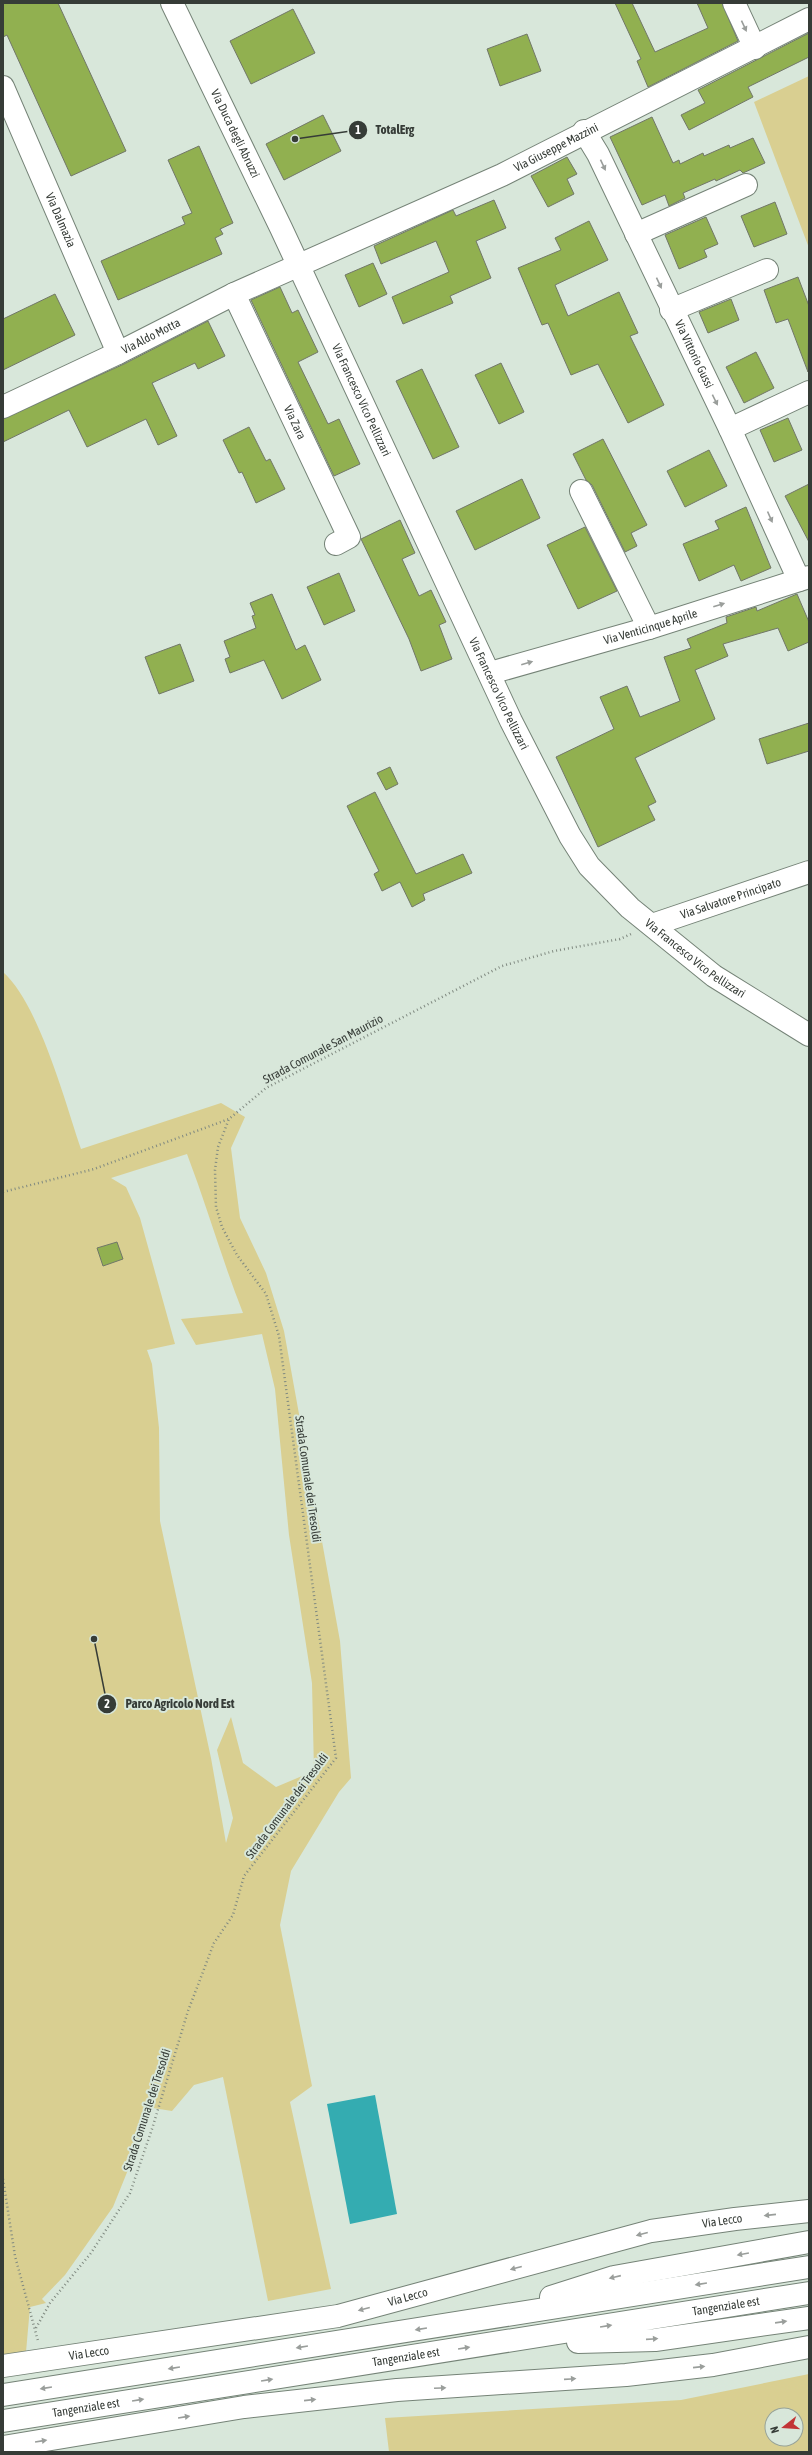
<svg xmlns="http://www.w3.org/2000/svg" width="812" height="2455" font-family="'Asap Condensed',sans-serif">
<rect width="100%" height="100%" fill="#d8e7da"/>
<path fill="#d9cf91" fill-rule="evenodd" d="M809 76V248L754 102Z
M3 972C39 1004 65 1102 81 1149L221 1103 245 1117 231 1148 240 1218 266 1273 284 1331 340 1641 351 1778 339 1792 291 1871 280 1925 312 2086 290 2102 331 2289 268 2301 223 2077 194 2085 172 2111 153 2108 113 2207 65 2275 42 2299 46 2303 30 2307 26 2352 3 2356ZM187 1154C207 1206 222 1260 243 1313L181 1319 196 1345 262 1334 275 1389 289 1535 312 1683 314 1771 276 1787 243 1763 231 1717 217 1750 233 1818 226 1843 211 1758 160 1521 159 1428 152 1364 147 1350 175 1344 140 1218 126 1187 111 1178Z
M809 2374V2452H389L385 2418 681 2400ZM772 2415H796V2439H772Z"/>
<path fill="#34acb1" d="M375 2095 397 2214 350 2224 327 2104Z"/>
<path fill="#91b050" stroke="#717768" d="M3 3H58L126 151 71 176 7 35 3 37Z
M615 3H632L655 52 708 28 697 3H722L738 41 648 87 637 61 641 59Z
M293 9 315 53 251 84 230 41Z
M809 33V57L748 87 753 97 689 130 681 115 705 103 698 90Z
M527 34 541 71 500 86 487 49Z
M323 115 341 151 284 180 266 144Z
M652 117 673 163 679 160 680 164 703 153 704 156 729 145 730 148 753 138 765 163 743 173 740 170 716 181 715 179 683 193 685 198 669 206 665 195 642 205 610 137Z
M199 146 233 223 220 229 223 234 215 238 222 254 118 300 101 261 185 224 182 217 192 213 168 160Z
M567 157 577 174 567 179 574 194 548 207 531 176Z
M494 200 506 228 476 241 491 278 450 296 453 303 403 324 392 297 449 272 436 241 381 264 374 246 453 210 456 216Z
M775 202 787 234 754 247 741 216Z
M706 217 718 244 704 250 707 257 679 269 665 235Z
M589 221 608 260 555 285 568 316 619 292 638 333 630 336 664 405 628 423 598 364 571 375 548 323 542 325 518 268 561 250 555 238Z
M373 263 387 294 359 307 345 275Z
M798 277 809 306 808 372 788 319 776 323 764 290Z
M280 287 292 313 298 310 318 352 298 362 328 424 339 419 360 464 334 476 251 300Z
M55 294 75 335 3 370V319Z
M731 299 739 320 708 333 699 312Z
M208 321 225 356 198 369 195 363 152 383 177 436 158 445 146 419 87 447 69 410 3 442V419L124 364Z
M756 352 774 388 744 403 726 367Z
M501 363 524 412 499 424 475 375Z
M422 369 459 447 433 459 396 381Z
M788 418 802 450 774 462 760 430Z
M249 427 266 461 270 459 285 489 256 503 242 472 239 473 223 440Z
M603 439 647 525 631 533 637 546 625 552 592 485 586 480 573 454Z
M709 450 727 486 685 507 667 471Z
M522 479 540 518 475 550 456 511Z
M809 484V542L785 496Z
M746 507 771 568 741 581 734 565 699 581 683 544 719 529 715 521Z
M400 520 415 553 402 559 419 596 431 590 446 622 439 625 452 659 421 671 409 639 361 539Z
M585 527 617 591 578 609 547 545Z
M339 573 355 611 324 625 307 587Z
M272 594 296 650 305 645 321 680 282 699 264 660 230 673 225 659 230 657 224 641 256 628 252 616 255 615 250 603Z
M797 594 809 622V642L788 651 778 628 723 644 728 656 695 670 715 719 635 758 656 802 648 806 655 820 598 847 556 757 614 729 600 697 627 686 640 717 680 701 664 657 691 648 687 639 727 623 726 617 756 607 757 611Z
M180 644 194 681 159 694 145 657Z
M809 723V751L767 764 759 739Z
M390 767 398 784 386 790 377 773Z
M375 792 416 874 463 854 472 873 423 894 425 900 412 907 400 882 382 891 374 874 379 871 347 806Z
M117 1242 123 1259 103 1266 97 1248Z"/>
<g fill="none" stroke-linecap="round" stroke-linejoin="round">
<defs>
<g id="minor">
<path id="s1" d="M172 3 281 228 511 721 570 836 589 866 630 908 714 976 809 1035"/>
<path d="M734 3 755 48"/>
<path id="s2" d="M3 87 118 353"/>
<path id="s3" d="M584 131 598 154 730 429 799 580"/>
<path d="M636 234 746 185"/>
<path id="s4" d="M234 294 349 537 336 544"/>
<path d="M671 310 767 270"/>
<path id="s5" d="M3 407 118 353 234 294 502 175 809 19"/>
<path d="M730 429 809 392"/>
<path d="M581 491 649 628"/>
<path id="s6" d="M490 673 649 628 809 577"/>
<path id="s7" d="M652 925 809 872"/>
<path id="s8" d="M3 2366 338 2316 651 2231 735 2219 809 2211"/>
<path d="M3 2447 244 2407 397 2390 626 2375 713 2365 809 2347"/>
</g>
<g id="highway">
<path d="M551 2297 614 2277 809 2242"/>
<path d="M578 2342 655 2340 809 2318"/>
<path d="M3 2395 809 2267"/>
<path id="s9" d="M3 2421 809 2293"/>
</g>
</defs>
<use href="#minor" stroke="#758377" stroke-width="24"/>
<use href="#highway" stroke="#758377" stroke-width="24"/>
<path stroke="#808a81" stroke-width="2.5" stroke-dasharray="1 3" stroke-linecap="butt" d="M3 1192 94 1169 229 1119 266 1088 502 966 554 951 620 939 631 934
M3 2179 15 2256 38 2341
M36 2328 50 2303 91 2253 130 2193 152 2129 188 2011 214 1943 233 1915 244 1876 336 1758 279 1336 266 1294 237 1255 222 1227 216 1207 215 1170 218 1147 229 1119"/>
<use href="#minor" stroke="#fff" stroke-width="22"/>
<use href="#highway" stroke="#fff" stroke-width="22"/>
</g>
<defs><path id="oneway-solid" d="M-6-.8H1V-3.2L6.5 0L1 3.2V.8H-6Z"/></defs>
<g fill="#9a9e9b">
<use href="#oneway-solid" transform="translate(744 26) rotate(65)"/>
<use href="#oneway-solid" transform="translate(603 165) rotate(65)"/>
<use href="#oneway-solid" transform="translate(659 283) rotate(65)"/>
<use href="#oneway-solid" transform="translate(715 400) rotate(64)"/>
<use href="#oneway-solid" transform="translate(770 517) rotate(66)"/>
<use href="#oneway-solid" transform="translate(719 605) rotate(-18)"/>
<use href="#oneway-solid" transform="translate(527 663) rotate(-16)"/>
<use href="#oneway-solid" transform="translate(770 2215) rotate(174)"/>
<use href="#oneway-solid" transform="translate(642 2234) rotate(165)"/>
<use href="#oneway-solid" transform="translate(743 2254) rotate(170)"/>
<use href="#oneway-solid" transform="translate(516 2268) rotate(165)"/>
<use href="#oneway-solid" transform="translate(615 2277) rotate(167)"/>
<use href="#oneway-solid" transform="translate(701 2284) rotate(171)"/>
<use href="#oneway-solid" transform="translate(364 2309) rotate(165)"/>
<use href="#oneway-solid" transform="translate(781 2322) rotate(-8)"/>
<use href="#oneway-solid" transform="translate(606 2326) rotate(-9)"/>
<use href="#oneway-solid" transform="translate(421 2329) rotate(171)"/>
<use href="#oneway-solid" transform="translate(652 2339) rotate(-4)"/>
<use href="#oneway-solid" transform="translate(302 2347) rotate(171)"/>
<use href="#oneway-solid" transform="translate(464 2348) rotate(-9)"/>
<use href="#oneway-solid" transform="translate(699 2367) rotate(-6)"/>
<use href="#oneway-solid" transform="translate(174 2368) rotate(171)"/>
<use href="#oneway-solid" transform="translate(570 2379) rotate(-4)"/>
<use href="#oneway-solid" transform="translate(267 2380) rotate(-9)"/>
<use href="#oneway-solid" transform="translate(46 2388) rotate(171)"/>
<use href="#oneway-solid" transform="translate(440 2388) rotate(-3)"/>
<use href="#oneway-solid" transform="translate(138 2400) rotate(-9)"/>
<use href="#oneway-solid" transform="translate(310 2400) rotate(-6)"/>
<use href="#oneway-solid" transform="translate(184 2417) rotate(-9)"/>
<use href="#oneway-solid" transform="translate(41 2441) rotate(-9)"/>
</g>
<g text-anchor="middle" stroke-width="4" stroke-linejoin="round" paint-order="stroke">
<g font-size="12" fill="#363c37" stroke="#d8e7da">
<text dy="4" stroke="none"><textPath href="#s1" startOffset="145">Via Duca degli Abruzzi</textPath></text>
<text dy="4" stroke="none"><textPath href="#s5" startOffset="611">Via Giuseppe Mazzini</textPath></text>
<text dy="4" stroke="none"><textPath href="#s2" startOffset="145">Via Dalmazia</textPath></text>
<text dy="4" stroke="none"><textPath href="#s5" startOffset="164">Via Aldo Motta</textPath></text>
<text dy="4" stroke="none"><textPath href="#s3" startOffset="249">Via Vittorio Gussi</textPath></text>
<text dy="4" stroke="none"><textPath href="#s1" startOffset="440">Via Francesco Vico Pellizzari</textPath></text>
<text dy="4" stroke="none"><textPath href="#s4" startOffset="142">Via Zara</textPath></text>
<text dy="4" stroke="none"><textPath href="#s6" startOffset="167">Via Venticinque Aprile</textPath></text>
<text dy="4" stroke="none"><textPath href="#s1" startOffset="764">Via Francesco Vico Pellizzari</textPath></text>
<text dy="4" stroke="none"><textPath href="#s7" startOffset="83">Via Salvatore Principato</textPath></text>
<text dy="4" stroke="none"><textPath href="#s1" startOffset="1100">Via Francesco Vico Pellizzari</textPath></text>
<text transform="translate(323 1049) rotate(-28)" y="4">Strada Comunale San Maurizio</text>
<text transform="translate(308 1479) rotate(82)" y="4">Strada Comunale dei Tresoldi</text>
<text transform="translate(287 1806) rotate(-53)" y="4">Strada Comunale dei Tresoldi</text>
<text transform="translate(147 2110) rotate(-72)" y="4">Strada Comunale dei Tresoldi</text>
<text dy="4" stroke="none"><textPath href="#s8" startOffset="735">Via Lecco</textPath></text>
<text dy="4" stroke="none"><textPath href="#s8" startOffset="411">Via Lecco</textPath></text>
<text dy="4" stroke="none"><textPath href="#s9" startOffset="732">Tangenziale est</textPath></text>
<text dy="4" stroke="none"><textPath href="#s8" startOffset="87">Via Lecco</textPath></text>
<text dy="4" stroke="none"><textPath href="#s9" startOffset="408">Tangenziale est</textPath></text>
<text dy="4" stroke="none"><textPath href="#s9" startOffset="84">Tangenziale est</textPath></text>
</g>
</g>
<path fill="none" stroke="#363c37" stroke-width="1.5" d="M295 139L358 130M94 1639L107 1704"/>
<g fill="#363c37" stroke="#d8e7da" stroke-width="1.5">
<circle cx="295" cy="139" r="4"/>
<circle cx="94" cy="1639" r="4"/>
<circle cx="358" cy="130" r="10"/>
<circle cx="107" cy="1704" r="10"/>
</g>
<g font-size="12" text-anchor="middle" font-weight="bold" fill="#fff">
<text x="358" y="134">1</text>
<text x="107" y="1708">2</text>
</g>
<g font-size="13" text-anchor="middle" font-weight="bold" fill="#363c37" stroke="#d8e7da" stroke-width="4" stroke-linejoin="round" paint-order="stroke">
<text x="395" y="134">TotalErg</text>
<text x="180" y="1708">Parco Agricolo Nord Est</text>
</g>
<rect width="812" height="2455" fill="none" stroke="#363c37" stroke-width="8"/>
<g transform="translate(784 2427) rotate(253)"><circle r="19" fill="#d8e7da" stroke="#97a399"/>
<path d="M0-3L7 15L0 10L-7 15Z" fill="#c23335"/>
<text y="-6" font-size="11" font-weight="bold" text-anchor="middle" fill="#363c37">N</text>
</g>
</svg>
